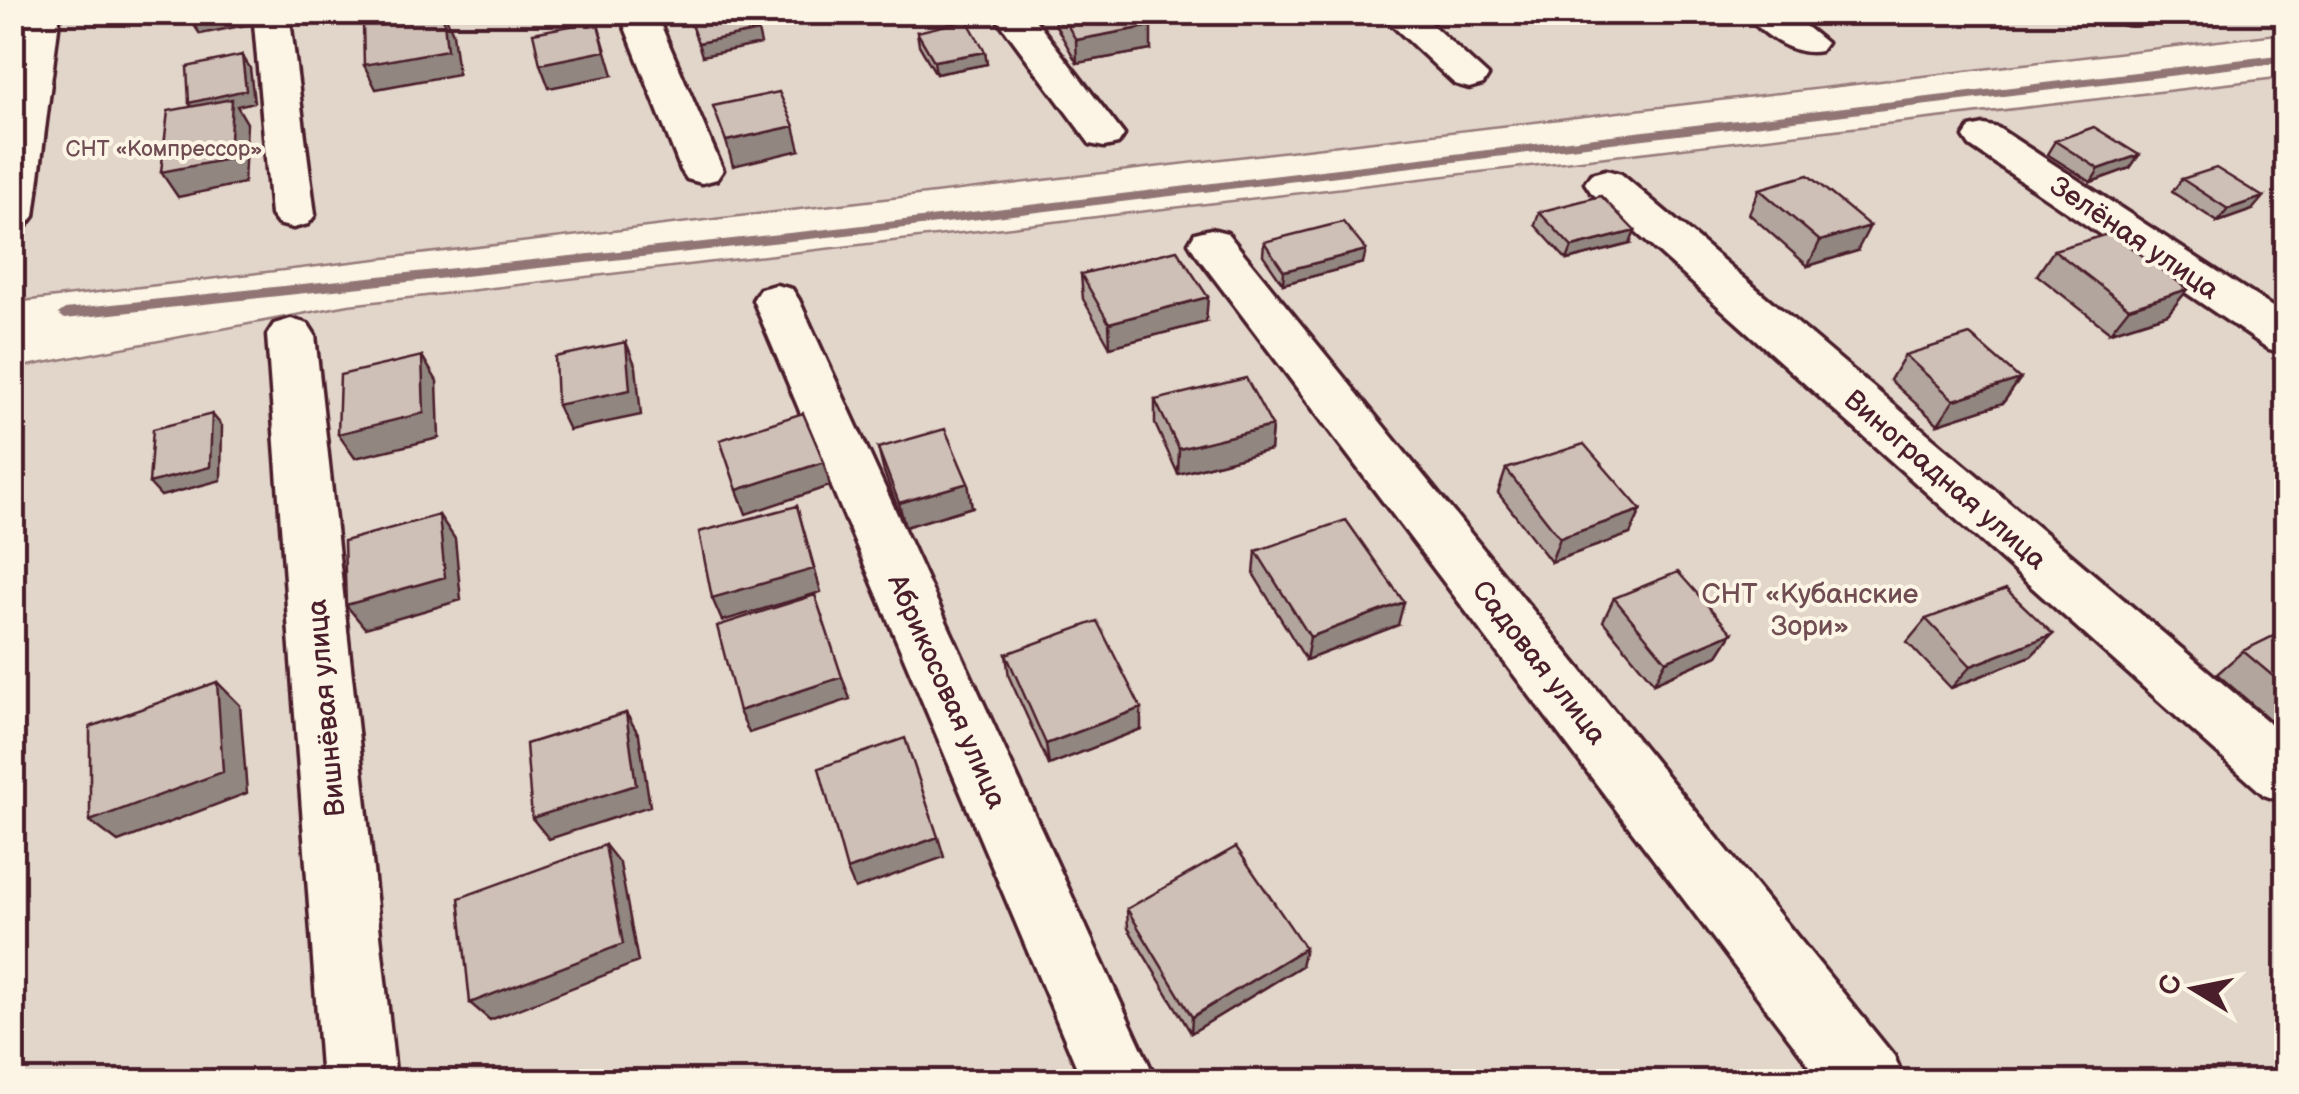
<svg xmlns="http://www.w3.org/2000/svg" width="2299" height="1094" font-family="'Balsamiq Sans',sans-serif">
<rect width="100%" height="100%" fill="#fcf5e5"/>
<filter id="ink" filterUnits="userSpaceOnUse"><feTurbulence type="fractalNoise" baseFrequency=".01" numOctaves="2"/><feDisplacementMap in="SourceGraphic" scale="20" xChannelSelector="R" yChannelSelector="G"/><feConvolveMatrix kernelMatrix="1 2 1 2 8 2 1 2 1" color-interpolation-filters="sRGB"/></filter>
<g filter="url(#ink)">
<path fill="#e2d5ca" stroke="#967a7a" stroke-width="2.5" d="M2286 12V33L13 302 12 13Z
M2286 77V1081H13L12 369 349 305Z"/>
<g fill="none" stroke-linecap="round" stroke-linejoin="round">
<path fill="#917474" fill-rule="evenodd" d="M2286 54V62L846 235 65 319 58 314 65 309 846 227Z"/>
<defs>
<path id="minor" d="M253 12H289L315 215 308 224 293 228 278 224 271 215Z
M619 12H655L723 170 717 179 702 183 687 179 681 170Z
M992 12H1029L1124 135 1118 144 1104 147 1090 144Z
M1378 12H1418L1488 76 1483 84 1469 88 1455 84Z
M1745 12H1788L1826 43 1820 51C1794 57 1760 34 1745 12Z
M2110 12H2149L2150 15 2145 23C2130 26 2119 26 2110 12Z
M1984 125 1998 128 2286 316V354L2269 349 1970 146 1964 137 1970 128Z
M1606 170 1621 174 2286 737V803L2264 795 1591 192 1585 183 1591 174Z
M1211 229 1227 233 1894 1056 1905 1082H1822L1195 253 1189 243 1195 233Z
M776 285 792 289 799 300 1157 1082H1083L753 300 760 289Z
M291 319 308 324 315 335 396 1082H322L267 335 274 324Z"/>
<path id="tertiary" d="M24 12H60L34 216 27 225 12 229V81Z"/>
</defs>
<use href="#minor" stroke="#4a1f2b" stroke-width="7"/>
<use href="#tertiary" stroke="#4a1f2b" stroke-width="7"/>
<use href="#minor" fill="#fcf5e5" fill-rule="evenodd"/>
<use href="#tertiary" fill="#fcf5e5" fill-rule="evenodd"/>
</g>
<path fill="#b2a59d" stroke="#4a1f2b" stroke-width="2.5" d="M1054 12H1143L1151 50 1077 63 1055 24Z
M917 32 985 52 987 64 936 74 919 45Z
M2055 141 2139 155 2130 168 2091 182 2047 154Z
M2182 179 2252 210 2218 222 2172 192Z
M1759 189 1857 251 1808 266 1749 214Z
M1539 212 1630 244 1567 260 1535 225Z
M1264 242 1363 263 1283 284 1263 255Z
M2054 250 2188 289 2168 314 2110 332 2037 275Z
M1081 274 1206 322 1110 347 1083 299Z
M1905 355 2020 379 2003 403 1938 424 1890 380Z
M1155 400 1272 426 1270 450 1178 474 1155 424Z
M878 448 972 507 905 527 884 472Z
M1506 469 1641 510 1630 534 1551 562 1498 493Z
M1256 551 1398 625 1306 660 1254 575Z
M1614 598 1732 633 1718 655 1654 683 1603 621Z
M1926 619 2053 634 2031 656 1951 688 1907 642Z
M2286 630V734L2217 674 2243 651Z
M1006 654 1141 729 1049 765 1009 677Z
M1127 909 1301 966 1191 1033 1128 928Z"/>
<path fill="#918680" stroke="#4a1f2b" stroke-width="2.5" d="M238 12H250L251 24 200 34 192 22Z
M367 12V15L310 25 304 13Z
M444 12 453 33 458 74 376 89 364 65Z
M597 21 613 75 549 88 540 64Z
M1151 26V50L1077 63 1076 40Z
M758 31 761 44 702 56 698 43Z
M985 52 987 64 936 74 934 61Z
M242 55 250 68 254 102 237 106 247 123 244 183 178 197 161 172 197 115 189 103Z
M794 126 800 150 733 166 726 141Z
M2139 155 2130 168 2091 182 2099 169Z
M2263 197 2252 210 2218 222 2228 209Z
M1870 226 1857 251 1808 266 1820 241Z
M1635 231 1630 244 1567 260 1572 247Z
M1366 250 1363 263 1283 284 1284 271Z
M2188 289 2168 314 2110 332 2129 308Z
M1208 297 1206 322 1110 347 1109 323Z
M626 342 636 367 641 415 569 430 557 405Z
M422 356 437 381 439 438 355 458 338 434Z
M2020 379 2003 403 1938 424 1954 400Z
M212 414 222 426 221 480 161 496 149 483Z
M1272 426 1270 450 1178 474 1179 449Z
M824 462 830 486 746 514 737 490Z
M968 483 972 507 905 527 899 503Z
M797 506 821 592 722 621 712 598Z
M1641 510 1630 534 1551 562 1560 538Z
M439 515 455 539 461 600 365 628 346 605Z
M1404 602 1398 625 1306 660 1310 637Z
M1732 633 1718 655 1654 683 1666 661Z
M2053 634 2031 656 1951 688 1971 666Z
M842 677 850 699 749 733 739 711Z
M217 682 240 705 247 793 118 842 90 821Z
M1141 708V729L1049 765 1046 744Z
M626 713 639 735 650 806 549 839 532 818Z
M938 837 944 857 855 889 847 870Z
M605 845 620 864 638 962 490 1020 470 1003Z
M1305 948 1301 966 1191 1033 1192 1017Z"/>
<path fill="#cfc0b7" stroke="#4a1f2b" stroke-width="2.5" d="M192 12H238L192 22Z
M426 12H443L447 50 364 65 363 24Z
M695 12H750L758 31 698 43 687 14Z
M1060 12H1143L1151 26 1076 40Z
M967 20 985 52 934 61 917 32Z
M597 21 605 51 540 64 533 33Z
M242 55 246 90 189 103 187 67Z
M779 92 794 126 726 141 713 106Z
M232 99 229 159 161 172 168 111Z
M2094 127 2139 155 2099 169 2055 141Z
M2216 168 2263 197 2228 209 2182 179Z
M1808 175 1870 226 1820 241 1759 189Z
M1601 196 1635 231 1572 247 1539 212Z
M1343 222 1366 250 1284 271 1264 242Z
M2111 233 2188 289 2129 308 2054 250Z
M1177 250 1208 297 1109 323 1081 274Z
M1970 335 2020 379 1954 400 1905 355Z
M626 342 630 390 557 405 555 357Z
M422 356 424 413 338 434 340 375Z
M1246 378 1272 426 1179 449 1155 400Z
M803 413 824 462 737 490 720 440Z
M212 414 210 467 149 483 153 429Z
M945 429 968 483 899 503 878 448Z
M1584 444 1641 510 1560 538 1506 469Z
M797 506 814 569 712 598 699 532Z
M439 515 445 577 346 605 344 541Z
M1346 520 1404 602 1310 637 1256 551Z
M1678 572 1732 633 1666 661 1614 598Z
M2006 589 2053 634 1971 666 1926 619Z
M815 595 842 677 739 711 717 626Z
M1097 621 1141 708 1046 744 1006 654Z
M2286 630V687L2243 651Z
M217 682 223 772 90 821V727Z
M626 713 636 785 532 818 526 744Z
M905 738 938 837 847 870 819 768Z
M605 845 623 944 470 1003 459 898Z
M1236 847 1305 948 1192 1017 1127 909Z"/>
</g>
<g text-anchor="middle" stroke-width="8" stroke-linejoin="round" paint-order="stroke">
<g font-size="22" fill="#704c53" stroke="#fcf5e5">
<text x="164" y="156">СНТ «Компрессор»</text>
</g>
<g font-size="28" fill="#4a1f2b" stroke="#fcf5e5">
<text transform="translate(2135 237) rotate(34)" y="10">Зелёная улица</text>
<text transform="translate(1946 479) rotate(41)" y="10">Виноградная улица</text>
<text transform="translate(1540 662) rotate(52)" y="10">Садовая улица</text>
<text transform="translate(948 691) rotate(66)" y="10">Абрикосовая улица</text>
<text transform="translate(325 708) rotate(-95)" y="10">Вишнёвая улица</text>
</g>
<g font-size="28" fill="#704c53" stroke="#fcf5e5">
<text x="1810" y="603">СНТ «Кубанские<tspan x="1810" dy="32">Зори»</tspan></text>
</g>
</g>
<rect width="2299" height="1094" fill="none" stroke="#fcf5e5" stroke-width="50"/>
<rect x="25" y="25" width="2249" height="1044" fill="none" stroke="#4a1f2b" stroke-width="4" filter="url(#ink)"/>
<g transform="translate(2194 989) rotate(280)" stroke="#fcf5e5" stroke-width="8" paint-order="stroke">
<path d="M0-8L18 38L0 25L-18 38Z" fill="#4a1f2b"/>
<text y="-15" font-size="28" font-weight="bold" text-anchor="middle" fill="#4a1f2b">С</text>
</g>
</svg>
